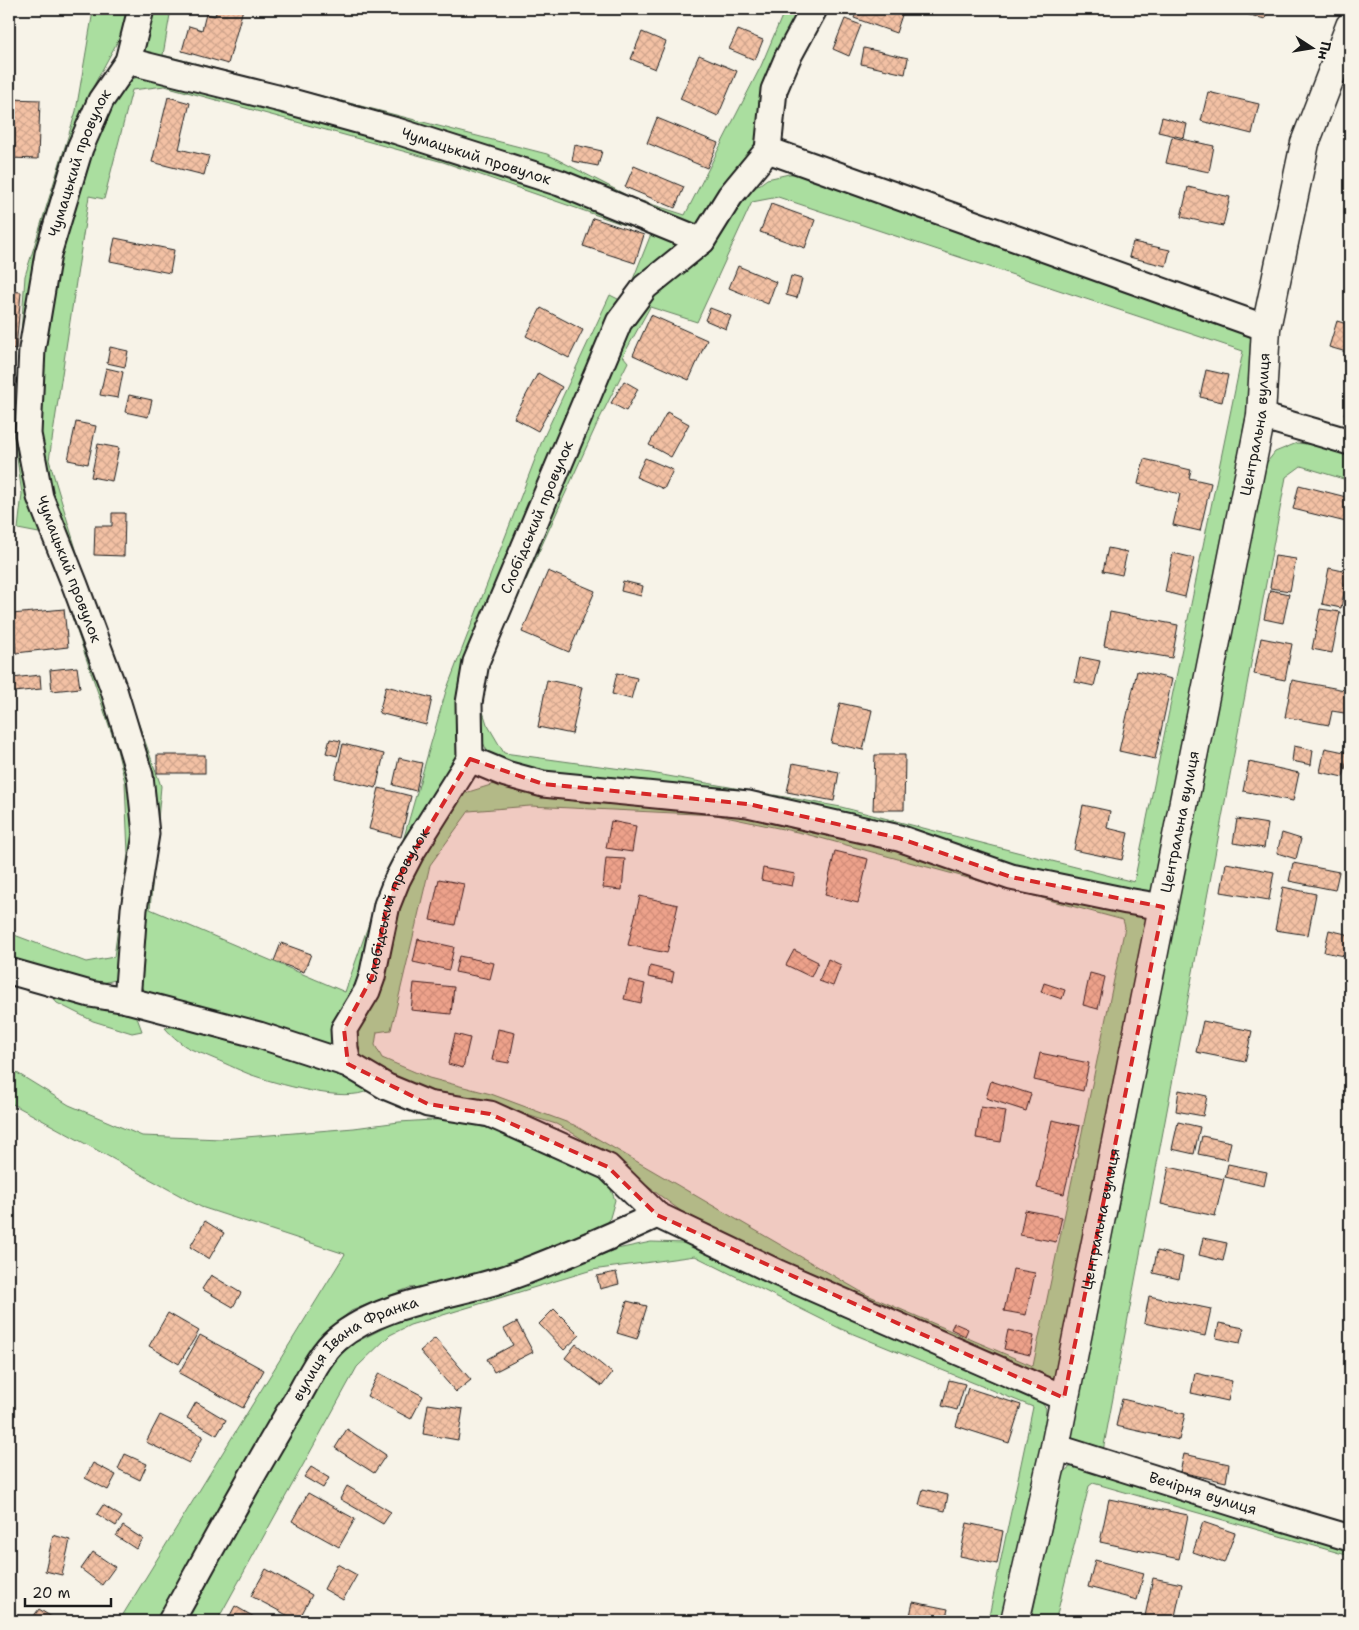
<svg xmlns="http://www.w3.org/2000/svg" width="1359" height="1630" font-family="'Shantell Sans',sans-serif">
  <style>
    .green { fill: #aade9f; stroke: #637d5e; fill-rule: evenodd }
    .building { fill: url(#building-cross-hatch); stroke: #1c1c1c }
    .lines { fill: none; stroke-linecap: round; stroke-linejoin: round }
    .minor-casing { stroke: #1c1c1c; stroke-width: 29 }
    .tertiary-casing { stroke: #1c1c1c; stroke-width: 31 }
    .minor { stroke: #f7f3e8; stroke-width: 25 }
    .tertiary { stroke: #f7f3e8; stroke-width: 28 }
    .marked { fill: #d62828; fill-opacity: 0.2; stroke: #d62828; stroke-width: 4; stroke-dasharray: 10 6; stroke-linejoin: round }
    .labels { text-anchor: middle; stroke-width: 5; stroke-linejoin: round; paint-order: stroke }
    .street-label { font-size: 15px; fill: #1c1c1c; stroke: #f7f3e8 }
  </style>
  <defs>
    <pattern id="building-cross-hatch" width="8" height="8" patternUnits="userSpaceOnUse" patternTransform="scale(1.25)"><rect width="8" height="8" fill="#f3c1a4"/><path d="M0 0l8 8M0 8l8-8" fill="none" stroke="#d0a58d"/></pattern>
  </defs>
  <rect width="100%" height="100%" fill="#f7f3e8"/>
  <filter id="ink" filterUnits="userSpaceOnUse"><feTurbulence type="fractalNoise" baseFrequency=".02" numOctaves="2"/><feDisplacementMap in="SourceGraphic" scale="10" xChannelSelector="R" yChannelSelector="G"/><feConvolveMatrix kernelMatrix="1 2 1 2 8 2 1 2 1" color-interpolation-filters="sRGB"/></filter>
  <g filter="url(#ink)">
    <!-- green -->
    <g class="green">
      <path d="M 70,9 L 133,9 L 129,20 L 93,87 L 74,150 L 22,430 L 91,644 L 139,813 L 124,961 L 115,980 L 95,985 L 9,961 L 9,933 L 86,962 L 114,957 L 128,854 L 125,782 L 116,746 L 44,534 L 18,529 L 22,494 L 14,437 L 25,276 L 76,111 L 93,11 Z"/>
      <path d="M 147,9 L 171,9 L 163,55 L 547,154 L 632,198 L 685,215 L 761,66 L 785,9 L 804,9 L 763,115 L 753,152 L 700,225 L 677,224 L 154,60 L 144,51 L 142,41 Z"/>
      <path d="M 143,75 L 510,174 L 681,245 L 660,266 L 488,614 L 461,751 L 340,1051 L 145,993 L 141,986 L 137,969 L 146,879 L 112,668 L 34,442 L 51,281 L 100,124 L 127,81 ZM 165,86 L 443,162 L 651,234 L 624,302 L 610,295 L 542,441 L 446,691 L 402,844 L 389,866 L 345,992 L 150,909 L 161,786 L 124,683 L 89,592 L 49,460 L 89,196 L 104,199 L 132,90 Z"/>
      <path d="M 804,173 L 842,183 L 1113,281 L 1247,332 L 1255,338 L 1257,347 C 1228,529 1192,709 1156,889 L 1153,898 L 1147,901 L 1005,870 L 887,832 L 760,804 L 701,794 L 621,787 L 527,775 L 507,769 L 488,753 L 476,728 L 471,709 L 481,659 L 539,527 L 596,386 L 629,316 L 650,291 L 689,262 L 717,237 L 751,191 L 767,179 L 789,174 ZM 778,197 L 1243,351 L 1134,882 L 841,807 L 651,773 L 504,753 L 487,724 L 478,696 L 492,655 L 596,426 L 628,362 L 623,356 L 650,307 L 697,322 L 752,202 Z"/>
      <path d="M 1297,443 L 1326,446 L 1350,457 L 1350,481 L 1301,466 L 1286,477 L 1103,1451 L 1069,1440 L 1264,466 L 1275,452 Z"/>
      <path d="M 505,783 L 749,810 L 1149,915 L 1057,1377 L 1049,1378 L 992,1361 L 689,1217 L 593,1146 L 571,1132 L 556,1124 L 514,1111 L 438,1094 L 406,1084 L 366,1067 L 350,1044 L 402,880 L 462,794 L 494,784 ZM 530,806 L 716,815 L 802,833 L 1123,920 L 1125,927 L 1033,1366 L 865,1294 L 574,1125 L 491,1094 L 429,1078 L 382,1058 L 375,1045 L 377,1032 L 391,1030 L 430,865 L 469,811 Z"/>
      <path d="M 55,994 L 136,1015 L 142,1031 L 132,1033 L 93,1021 L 57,1003 L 52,997 Z"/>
      <path d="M 171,1027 L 194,1029 L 333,1065 L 369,1090 C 346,1104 274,1083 249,1074 C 236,1069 223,1062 210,1057 C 202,1053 193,1051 185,1046 C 178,1041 171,1035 165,1028 Z"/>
      <path d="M 9,1068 L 69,1105 L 142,1136 L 222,1139 L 354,1128 L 399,1122 L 449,1119 L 496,1130 L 593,1167 L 608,1182 L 615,1200 L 609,1221 L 587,1241 L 448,1286 L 409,1288 L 351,1311 L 332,1327 L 162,1621 L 119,1621 L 345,1254 L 201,1207 L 9,1102 Z"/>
      <path d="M 651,1242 L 687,1243 L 1038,1399 L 1046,1408 L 1045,1425 L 1002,1621 L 988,1621 L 1033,1407 L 841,1329 L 695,1256 L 592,1270 L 410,1325 L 390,1335 L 357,1367 L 217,1621 L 181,1621 L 336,1355 L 350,1345 L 398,1321 L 552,1273 L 617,1249 Z"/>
      <path d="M 1076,1465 L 1350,1543 L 1350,1556 L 1093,1483 L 1089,1486 L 1056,1618 L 1069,1621 L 1031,1621 L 1063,1475 L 1068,1468 Z"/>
    </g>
    <!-- building -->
    <g class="building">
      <path d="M 217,9 L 243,9 L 228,64 L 182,51 L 189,26 L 202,30 L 206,14 L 215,16 Z"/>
      <path d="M 858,9 L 904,9 L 896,33 L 854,18 Z"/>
      <path d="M 1247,9 L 1268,9 L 1265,19 L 1246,14 Z"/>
      <path d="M 845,19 L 861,25 L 849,56 L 833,49 Z"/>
      <path d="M 738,30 L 763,40 L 755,60 L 729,49 Z"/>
      <path d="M 642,32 L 666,42 L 655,69 L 631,59 Z"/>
      <path d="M 864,48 L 908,58 L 905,74 L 861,64 Z"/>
      <path d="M 699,55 L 737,71 L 718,116 L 680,99 Z"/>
      <path d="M 1208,92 L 1259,104 L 1252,134 L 1201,121 Z"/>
      <path d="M 168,97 L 190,103 L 179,149 L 209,156 L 204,175 L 152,162 Z"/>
      <path d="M 9,99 L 40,100 L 38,159 L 9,158 Z"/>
      <path d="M 1162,117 L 1187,124 L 1184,138 L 1158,132 Z"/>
      <path d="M 657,118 L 718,143 L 707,168 L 647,143 Z"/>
      <path d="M 1172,137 L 1214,146 L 1209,172 L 1166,163 Z"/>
      <path d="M 575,145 L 602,151 L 598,166 L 572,161 Z"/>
      <path d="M 634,166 L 684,187 L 675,208 L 625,187 Z"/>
      <path d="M 1188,187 L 1230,197 L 1223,226 L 1181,217 Z"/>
      <path d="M 771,204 L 815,220 L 805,248 L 760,232 Z"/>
      <path d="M 593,218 L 644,235 L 635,263 L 583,246 Z"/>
      <path d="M 115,238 L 174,250 L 170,273 L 110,261 Z"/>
      <path d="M 1133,242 L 1170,250 L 1166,266 L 1129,257 Z"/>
      <path d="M 738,266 L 776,282 L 768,304 L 729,288 Z"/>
      <path d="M 791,276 L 802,279 L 797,298 L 786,295 Z"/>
      <path d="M 9,291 L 21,292 L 16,349 L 9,348 Z"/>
      <path d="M 541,308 L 583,330 L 569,358 L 526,336 Z"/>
      <path d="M 710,308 L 731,316 L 726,329 L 705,320 Z"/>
      <path d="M 651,315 L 707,340 L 689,380 L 633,355 Z"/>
      <path d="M 1337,321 L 1350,325 L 1350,353 L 1329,347 Z"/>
      <path d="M 110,347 L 128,351 L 125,367 L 107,363 Z"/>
      <path d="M 106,368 L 123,372 L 118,398 L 100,395 Z"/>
      <path d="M 1206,370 L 1228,375 L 1222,402 L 1200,397 Z"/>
      <path d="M 538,373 L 562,387 L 538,431 L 514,418 Z"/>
      <path d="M 624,381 L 638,389 L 626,411 L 611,403 Z"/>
      <path d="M 129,395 L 152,400 L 148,417 L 125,412 Z"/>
      <path d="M 1350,398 L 1350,416 L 1344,414 Z"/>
      <path d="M 667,412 L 689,424 L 671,457 L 649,445 Z"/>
      <path d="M 76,422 L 96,426 L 88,464 L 68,460 Z"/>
      <path d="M 98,444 L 119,448 L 112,481 L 91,477 Z"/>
      <path d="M 645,458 L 673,470 L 664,489 L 636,477 Z"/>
      <path d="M 1144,459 L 1191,470 L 1189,478 L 1211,483 L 1200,531 L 1173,525 L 1180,494 L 1138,484 Z"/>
      <path d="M 1299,485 L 1350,498 L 1350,523 L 1293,509 Z"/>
      <path d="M 112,513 L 125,513 L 124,556 L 94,555 L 95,526 L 112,526 Z"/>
      <path d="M 1108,548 L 1127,552 L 1122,575 L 1103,571 Z"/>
      <path d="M 1173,553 L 1194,558 L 1185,597 L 1165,592 Z"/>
      <path d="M 1275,556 L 1296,559 L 1290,591 L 1270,588 Z"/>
      <path d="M 1329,568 L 1348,572 L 1341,608 L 1322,604 Z"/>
      <path d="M 548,571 L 595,591 L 569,652 L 522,632 Z"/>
      <path d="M 623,581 L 643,586 L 641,596 L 621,591 Z"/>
      <path d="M 1270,590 L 1289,594 L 1283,623 L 1264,619 Z"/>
      <path d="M 64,609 L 68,647 L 16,653 L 12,614 Z"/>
      <path d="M 1320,609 L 1340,612 L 1332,653 L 1312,649 Z"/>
      <path d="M 1110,612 L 1178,625 L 1172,658 L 1104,646 Z"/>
      <path d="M 1261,638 L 1292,644 L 1285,680 L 1254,674 Z"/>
      <path d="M 1080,657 L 1100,661 L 1094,686 L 1075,682 Z"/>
      <path d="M 77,667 L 80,688 L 52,691 L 50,670 Z"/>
      <path d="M 1137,671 L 1172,679 L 1155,759 L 1119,751 Z"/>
      <path d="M 617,673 L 637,678 L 631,699 L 612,694 Z"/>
      <path d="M 40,675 L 41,689 L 14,692 L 12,678 Z"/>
      <path d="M 547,680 L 582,687 L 572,734 L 538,727 Z"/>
      <path d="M 1292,680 L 1350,691 L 1350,714 L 1332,711 L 1329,725 L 1285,717 Z"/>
      <path d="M 386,686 L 432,698 L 426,725 L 379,713 Z"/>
      <path d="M 840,703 L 872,710 L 863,750 L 831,743 Z"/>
      <path d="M 330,739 L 341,741 L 337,756 L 326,753 Z"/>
      <path d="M 343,744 L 384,754 L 376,788 L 335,778 Z"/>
      <path d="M 1294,746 L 1313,750 L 1311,765 L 1292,761 Z"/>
      <path d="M 1325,748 L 1349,753 L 1343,777 L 1320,772 Z"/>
      <rect x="157" y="755" width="48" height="18"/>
      <path d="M 875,755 L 905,755 L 904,810 L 873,810 Z"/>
      <path d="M 399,758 L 422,763 L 416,791 L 393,785 Z"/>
      <path d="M 1249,762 L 1299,773 L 1293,801 L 1243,791 Z"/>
      <path d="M 793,763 L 839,772 L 834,801 L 787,792 Z"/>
      <path d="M 379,788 L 411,796 L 401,837 L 369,829 Z"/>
      <path d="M 1083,805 L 1110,811 L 1107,828 L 1128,833 L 1122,860 L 1074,850 Z"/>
      <path d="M 1237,819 L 1268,824 L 1264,848 L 1233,843 Z"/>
      <path d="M 611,821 L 636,826 L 632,852 L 606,848 Z"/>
      <path d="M 1282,833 L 1301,839 L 1296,859 L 1277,853 Z"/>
      <path d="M 835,851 L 868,859 L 858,903 L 825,895 Z"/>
      <path d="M 606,858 L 625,859 L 622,890 L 603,888 Z"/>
      <path d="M 1226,863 L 1274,872 L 1269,900 L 1221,892 Z"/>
      <path d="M 1293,863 L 1339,872 L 1335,890 L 1289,881 Z"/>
      <path d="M 763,868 L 795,874 L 792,886 L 761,880 Z"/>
      <path d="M 439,879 L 464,884 L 455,925 L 430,920 Z"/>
      <path d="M 1283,887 L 1316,894 L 1308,935 L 1275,930 Z"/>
      <path d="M 640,896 L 678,905 L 667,953 L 628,945 Z"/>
      <path d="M 1329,930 L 1350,935 L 1350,957 L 1324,952 Z"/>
      <path d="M 418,939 L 454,947 L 449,970 L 413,962 Z"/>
      <path d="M 281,943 L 311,954 L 304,972 L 274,961 Z"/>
      <path d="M 794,950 L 818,962 L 811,977 L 786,965 Z"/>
      <path d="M 459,956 L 494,963 L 490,979 L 455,972 Z"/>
      <path d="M 828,959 L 841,965 L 833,986 L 819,981 Z"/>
      <path d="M 650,966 L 674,972 L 672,982 L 648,977 Z"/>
      <path d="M 1090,973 L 1105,977 L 1098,1009 L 1083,1005 Z"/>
      <path d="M 629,980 L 645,984 L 641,1003 L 624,999 Z"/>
      <path d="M 414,983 L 454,987 L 451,1014 L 411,1010 Z"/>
      <path d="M 1044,983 L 1065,990 L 1062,999 L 1041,992 Z"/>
      <path d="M 1203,1021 L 1252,1031 L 1245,1062 L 1196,1052 Z"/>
      <path d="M 498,1029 L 515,1033 L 509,1063 L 492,1060 Z"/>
      <path d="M 455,1034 L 470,1038 L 463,1068 L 448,1064 Z"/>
      <path d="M 1040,1053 L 1089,1063 L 1083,1091 L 1034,1080 Z"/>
      <path d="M 991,1081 L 1031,1094 L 1026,1111 L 986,1098 Z"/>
      <path d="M 1179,1090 L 1207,1096 L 1203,1116 L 1176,1111 Z"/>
      <path d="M 981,1107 L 1006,1111 L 1001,1142 L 976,1138 Z"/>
      <path d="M 1052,1120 L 1080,1126 L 1064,1194 L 1037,1188 Z"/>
      <path d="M 1178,1122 L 1200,1127 L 1194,1154 L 1172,1149 Z"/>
      <path d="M 1202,1136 L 1231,1142 L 1227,1160 L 1198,1154 Z"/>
      <path d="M 1228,1164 L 1267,1172 L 1264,1186 L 1225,1177 Z"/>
      <path d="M 1169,1167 L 1224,1179 L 1215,1216 L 1161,1204 Z"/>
      <path d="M 1025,1210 L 1062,1217 L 1056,1242 L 1020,1235 Z"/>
      <path d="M 205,1221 L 224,1233 L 209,1259 L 190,1247 Z"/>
      <path d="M 1203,1238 L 1227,1243 L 1223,1261 L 1199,1255 Z"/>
      <path d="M 1157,1251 L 1183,1257 L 1179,1279 L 1153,1273 Z"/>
      <path d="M 1013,1269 L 1035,1273 L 1026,1315 L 1004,1311 Z"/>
      <path d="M 616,1272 L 619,1284 L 600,1289 L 597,1276 Z"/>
      <path d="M 211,1275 L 241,1293 L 233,1307 L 202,1289 Z"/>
      <path d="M 1149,1296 L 1211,1309 L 1205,1336 L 1144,1323 Z"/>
      <path d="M 627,1301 L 647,1306 L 637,1339 L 617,1333 Z"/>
      <path d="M 554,1309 L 580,1335 L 564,1350 L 539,1324 Z"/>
      <path d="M 168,1313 L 199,1331 L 179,1364 L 149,1346 Z"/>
      <path d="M 517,1322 L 533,1352 L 494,1372 L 487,1359 L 513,1345 L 504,1329 Z"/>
      <path d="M 954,1323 L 968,1329 L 965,1336 L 951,1329 Z"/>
      <path d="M 1219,1323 L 1244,1328 L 1240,1343 L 1216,1338 Z"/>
      <path d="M 1008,1330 L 1034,1336 L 1030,1355 L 1004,1349 Z"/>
      <path d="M 200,1335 L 264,1370 L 243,1408 L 179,1373 Z"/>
      <path d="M 435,1338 L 471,1380 L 456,1392 L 420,1351 Z"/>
      <path d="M 576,1344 L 612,1373 L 602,1386 L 565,1358 Z"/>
      <path d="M 379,1373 L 423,1396 L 411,1419 L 367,1396 Z"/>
      <path d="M 1195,1373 L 1232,1381 L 1228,1401 L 1191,1393 Z"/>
      <path d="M 949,1380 L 965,1384 L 957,1410 L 942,1406 Z"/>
      <path d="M 968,1388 L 1021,1405 L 1009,1443 L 956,1426 Z"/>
      <path d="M 1122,1399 L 1185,1414 L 1179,1440 L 1116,1426 Z"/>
      <path d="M 196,1402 L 226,1420 L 217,1435 L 187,1418 Z"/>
      <path d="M 428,1404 L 463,1409 L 458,1440 L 423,1434 Z"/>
      <path d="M 160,1415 L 203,1436 L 189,1463 L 146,1442 Z"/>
      <path d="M 347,1429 L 386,1455 L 374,1473 L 335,1448 Z"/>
      <path d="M 125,1454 L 147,1464 L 140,1480 L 118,1469 Z"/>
      <path d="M 1184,1454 L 1229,1464 L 1226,1482 L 1180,1472 Z"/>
      <path d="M 93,1463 L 116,1475 L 108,1490 L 85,1478 Z"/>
      <path d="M 311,1467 L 329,1478 L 323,1488 L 304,1477 Z"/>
      <path d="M 347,1486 L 391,1512 L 383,1524 L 340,1499 Z"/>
      <path d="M 923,1489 L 948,1495 L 945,1511 L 919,1505 Z"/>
      <path d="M 308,1493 L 355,1519 L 339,1547 L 292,1521 Z"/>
      <path d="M 1109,1499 L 1188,1515 L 1179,1559 L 1100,1542 Z"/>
      <path d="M 103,1505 L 122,1517 L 116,1526 L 97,1514 Z"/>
      <path d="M 1203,1522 L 1235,1533 L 1224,1563 L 1193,1552 Z"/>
      <path d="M 967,1523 L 1003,1531 L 997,1564 L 960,1556 Z"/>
      <path d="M 123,1526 L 143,1539 L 136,1549 L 116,1536 Z"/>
      <path d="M 53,1535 L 70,1540 L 62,1575 L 45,1571 Z"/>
      <path d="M 93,1552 L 115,1567 L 102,1585 L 81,1569 Z"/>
      <path d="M 1095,1560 L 1144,1573 L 1137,1600 L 1088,1587 Z"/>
      <path d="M 337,1564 L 357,1575 L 343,1600 L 324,1589 Z"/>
      <path d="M 266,1569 L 312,1595 L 298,1621 L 251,1596 Z"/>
      <path d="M 1153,1578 L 1182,1584 L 1174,1621 L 1144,1621 Z"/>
      <path d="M 913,1602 L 948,1609 L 945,1621 L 917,1621 L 909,1620 Z"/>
      <path d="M 235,1606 L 261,1621 L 227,1621 Z"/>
      <path d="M 39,1609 L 58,1621 L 30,1621 Z"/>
    </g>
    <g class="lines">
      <defs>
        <g id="minor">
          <path id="s1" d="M 128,61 L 281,99 L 397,131 L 560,183 L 702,241"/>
          <path d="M 768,150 L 1266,328"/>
          <path d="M 1261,416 L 1350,442"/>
          <path d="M 470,759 L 506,774 L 543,784 L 748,804 L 899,838 L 1011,877 L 1127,901 L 1163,907"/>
          <path d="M 9,971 L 90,994 L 127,1000 L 259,1035 L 348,1064 L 387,1087 L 428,1104 L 490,1114 L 608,1167 L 657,1215 L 778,1273 L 1064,1398"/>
          <path id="s2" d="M 127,1000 L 134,909 L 146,834 L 140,776 L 113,687 L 75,585 L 40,497 L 28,434 L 32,349 L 48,254 L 80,148 L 101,100 L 128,61 L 141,9"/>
          <path id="s3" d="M 348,1064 L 345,1048 L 344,1029 L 367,991 L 372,977 L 387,905 L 397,880 L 411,853 L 470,759 L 469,703 L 476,662 L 619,322 L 645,287 L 702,241 L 730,196 L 768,150 L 774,90 L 788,57 L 814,9"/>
          <path id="s4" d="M 1055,1447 L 1249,1508 L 1350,1538"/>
          <path id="s5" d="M 171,1621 C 211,1549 251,1475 294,1404 C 306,1384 319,1354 337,1339 C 381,1302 454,1296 507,1278 C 558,1260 607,1238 657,1215"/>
        </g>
        <g id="tertiary">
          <path id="s6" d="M 1015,1621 L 1055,1447 L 1261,416 L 1266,328 L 1305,143 L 1350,26"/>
        </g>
      </defs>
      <!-- minor casing -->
      <use href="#minor" class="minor-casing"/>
      <!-- tertiary casing -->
      <use href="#tertiary" class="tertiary-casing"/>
      <!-- minor -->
      <use href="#minor" class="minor"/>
      <!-- tertiary -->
      <use href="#tertiary" class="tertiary"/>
    </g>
  </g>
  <!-- marked area -->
  <path class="marked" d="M 470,759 L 543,784 L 748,804 L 899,838 L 1011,877 L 1163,907 L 1064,1398 L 657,1215 L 608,1167 L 490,1114 L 428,1104 L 348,1064 L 344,1029 L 372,977 L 387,905 L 397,880 Z"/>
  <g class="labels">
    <!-- street labels -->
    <g class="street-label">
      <text dy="5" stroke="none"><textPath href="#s1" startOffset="361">Чумацький провулок</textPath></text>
      <text dy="5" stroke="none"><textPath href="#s2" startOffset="864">Чумацький провулок</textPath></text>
      <text dy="5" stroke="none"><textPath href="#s6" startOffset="1221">Центральна вулиця</textPath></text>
      <text dy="5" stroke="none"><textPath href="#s3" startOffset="591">Слобідський провулок</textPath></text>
      <text transform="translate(69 569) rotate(69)" y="5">Чумацький провулок</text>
      <text dy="5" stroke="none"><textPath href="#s6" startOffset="816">Центральна вулиця</textPath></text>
      <text dy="5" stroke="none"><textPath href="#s3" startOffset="171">Слобідський провулок</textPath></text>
      <text dy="5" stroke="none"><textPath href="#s6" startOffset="411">Центральна вулиця</textPath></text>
      <text dy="5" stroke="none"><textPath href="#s5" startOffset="336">вулиця Івана Франка</textPath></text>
      <text dy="5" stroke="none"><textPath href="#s4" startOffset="155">Вечірня вулиця</textPath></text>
    </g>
  </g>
  <!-- margin -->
  <rect width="1359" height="1630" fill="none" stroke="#f7f3e8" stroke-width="30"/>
  <rect x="15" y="15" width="1329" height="1600" fill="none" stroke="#1c1c1c" stroke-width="2" filter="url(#ink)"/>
  <!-- north arrow -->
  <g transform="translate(1312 48) rotate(102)" stroke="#f7f3e8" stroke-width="4" paint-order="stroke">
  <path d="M0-4L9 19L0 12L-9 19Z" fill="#1c1c1c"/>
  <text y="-8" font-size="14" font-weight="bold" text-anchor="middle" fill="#1c1c1c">Пн</text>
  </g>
  <!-- scale -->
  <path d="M25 1598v8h86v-8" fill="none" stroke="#1c1c1c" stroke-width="2.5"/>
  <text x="32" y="1598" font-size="15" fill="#1c1c1c" stroke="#f7f3e8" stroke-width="4" paint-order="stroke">20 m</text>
</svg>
